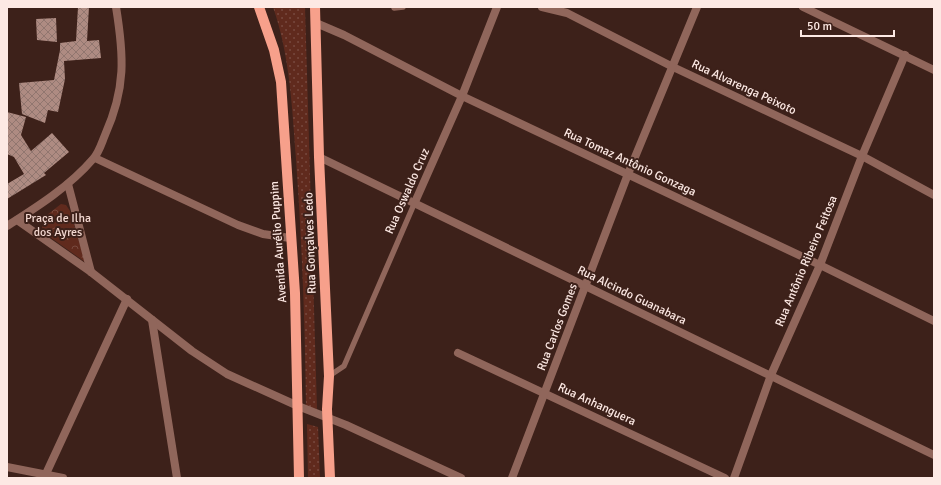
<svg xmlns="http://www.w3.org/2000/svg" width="941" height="485" font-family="Signika,sans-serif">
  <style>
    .grass { fill: url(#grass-dots) }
    .park { fill: url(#park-crowns) }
    .building { fill: url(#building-cross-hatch) }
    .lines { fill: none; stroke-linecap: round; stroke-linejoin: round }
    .service { stroke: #90665b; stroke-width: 5.5 }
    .minor { stroke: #90665b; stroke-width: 8 }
    .tertiary { stroke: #90665b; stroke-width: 8 }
    .primary { stroke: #f7a08b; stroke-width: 10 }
    .labels { text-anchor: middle; stroke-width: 4; stroke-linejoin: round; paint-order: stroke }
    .street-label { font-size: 12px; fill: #fde9e4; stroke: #3d211a }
    .park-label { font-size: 12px; fill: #f2d7d0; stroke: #3d211a }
  </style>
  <defs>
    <pattern id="grass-dots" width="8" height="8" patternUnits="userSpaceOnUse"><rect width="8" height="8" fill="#602a1d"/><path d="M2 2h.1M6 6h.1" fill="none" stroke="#78493e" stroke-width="1.8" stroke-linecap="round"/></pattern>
    <pattern id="park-crowns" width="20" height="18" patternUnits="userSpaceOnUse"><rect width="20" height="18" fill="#602a1d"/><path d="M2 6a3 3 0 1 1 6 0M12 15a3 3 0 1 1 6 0" fill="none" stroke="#78493e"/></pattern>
    <pattern id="building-cross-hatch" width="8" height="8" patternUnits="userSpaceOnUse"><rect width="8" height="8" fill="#ae8b82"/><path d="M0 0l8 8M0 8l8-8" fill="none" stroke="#91766f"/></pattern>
  </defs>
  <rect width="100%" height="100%" fill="#3d211a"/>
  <!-- grass -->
  <g class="grass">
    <path d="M 273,7 L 305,7 L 317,409 L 306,407 C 305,324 302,242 296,159 C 292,107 290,56 273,7 Z"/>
    <path d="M 307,424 L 318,427 L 320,478 L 308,478 Z"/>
  </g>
  <!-- park -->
  <path class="park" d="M 61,204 L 66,205 L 70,211 L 85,262 L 47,235 L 42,229 L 43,218 Z"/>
  <!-- building -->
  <g class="building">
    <path d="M 78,7 L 89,7 L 87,41 L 99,40 L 101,58 L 64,61 L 65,79 L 58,112 L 48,110 L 45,123 L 22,114 L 19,83 L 54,80 L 60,50 L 60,43 L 76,41 Z"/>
    <path d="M 56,18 L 57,42 L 37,40 L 36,19 Z"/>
    <path d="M 7,112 L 26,117 L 21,135 L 31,151 L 52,133 L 69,152 L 44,173 L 46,175 L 7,199 L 7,184 L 24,174 L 14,157 L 7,154 Z"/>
  </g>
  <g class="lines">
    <!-- service -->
    <g class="service">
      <path d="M 394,8 L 403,7"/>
      <path d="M 329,376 L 344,366 L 415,202"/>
    </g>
    <!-- minor -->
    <g class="minor">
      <path d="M 542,7 L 567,13 L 673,67 L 862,156 L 934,195"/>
      <path d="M 803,7 L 934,70"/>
      <path d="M 95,158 L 238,225 L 263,234 L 290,238"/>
      <path d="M 68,184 L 91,272"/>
      <path d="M 415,202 L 462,96 L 497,7"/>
      <path d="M 17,220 L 91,272 L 192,351 L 227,374 L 298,406 L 346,425 L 461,478"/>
      <path d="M 7,226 C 37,207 70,186 93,159 C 99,153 102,142 105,135 C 126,88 124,56 116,7"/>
      <path d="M 152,320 L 177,478"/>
      <path d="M 458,353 L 725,478"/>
      <path d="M 7,467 L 63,478"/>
      <path d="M 44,478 L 127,299"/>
      <path d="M 512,478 L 628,174 L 697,7"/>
      <path d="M 734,478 L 771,375 L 820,265 L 862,156 L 905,55"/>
    </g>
    <!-- tertiary -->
    <g class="tertiary">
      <path d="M 316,23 L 344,35 L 462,96 L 820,265 L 934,321"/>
      <path d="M 319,157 L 934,455"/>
    </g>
    <!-- primary -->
    <g class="primary">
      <path d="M 259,7 L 274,50 L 281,82 L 295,293 L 299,478"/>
      <path d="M 315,7 L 319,157 L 329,376 L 327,409 L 330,478"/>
    </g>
  </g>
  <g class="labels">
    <!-- street labels -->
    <g class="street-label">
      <text transform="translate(744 87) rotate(25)" y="4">Rua Alvarenga Peixoto</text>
      <text transform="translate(630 162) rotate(25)" y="4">Rua Tomaz Antônio Gonzaga</text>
      <text transform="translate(407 191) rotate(-66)" y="4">Rua Oswaldo Cruz</text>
      <text transform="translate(278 242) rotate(-94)" y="4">Avenida Aurélio Puppim</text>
      <text transform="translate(310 243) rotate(-92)" y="4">Rua Gonçalves Ledo</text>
      <text transform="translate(806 261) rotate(-67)" y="4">Rua Antônio Ribeiro Feitosa</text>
      <text transform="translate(632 295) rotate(26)" y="4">Rua Alcindo Guanabara</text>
      <text transform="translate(557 327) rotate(-69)" y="4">Rua Carlos Gomes</text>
      <text transform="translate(597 404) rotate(25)" y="4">Rua Anhanguera</text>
    </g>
    <!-- park labels -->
    <g class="park-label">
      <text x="58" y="222">Praça de Ilha<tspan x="58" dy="14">dos Ayres</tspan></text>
    </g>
  </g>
  <!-- border -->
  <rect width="941" height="485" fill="none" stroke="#fde9e4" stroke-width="16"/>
  <!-- scale -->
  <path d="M801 30v6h93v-6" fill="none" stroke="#fde9e4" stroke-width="2"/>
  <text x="807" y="30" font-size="12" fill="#fde9e4" stroke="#3d211a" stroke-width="3" paint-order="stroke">50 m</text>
</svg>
